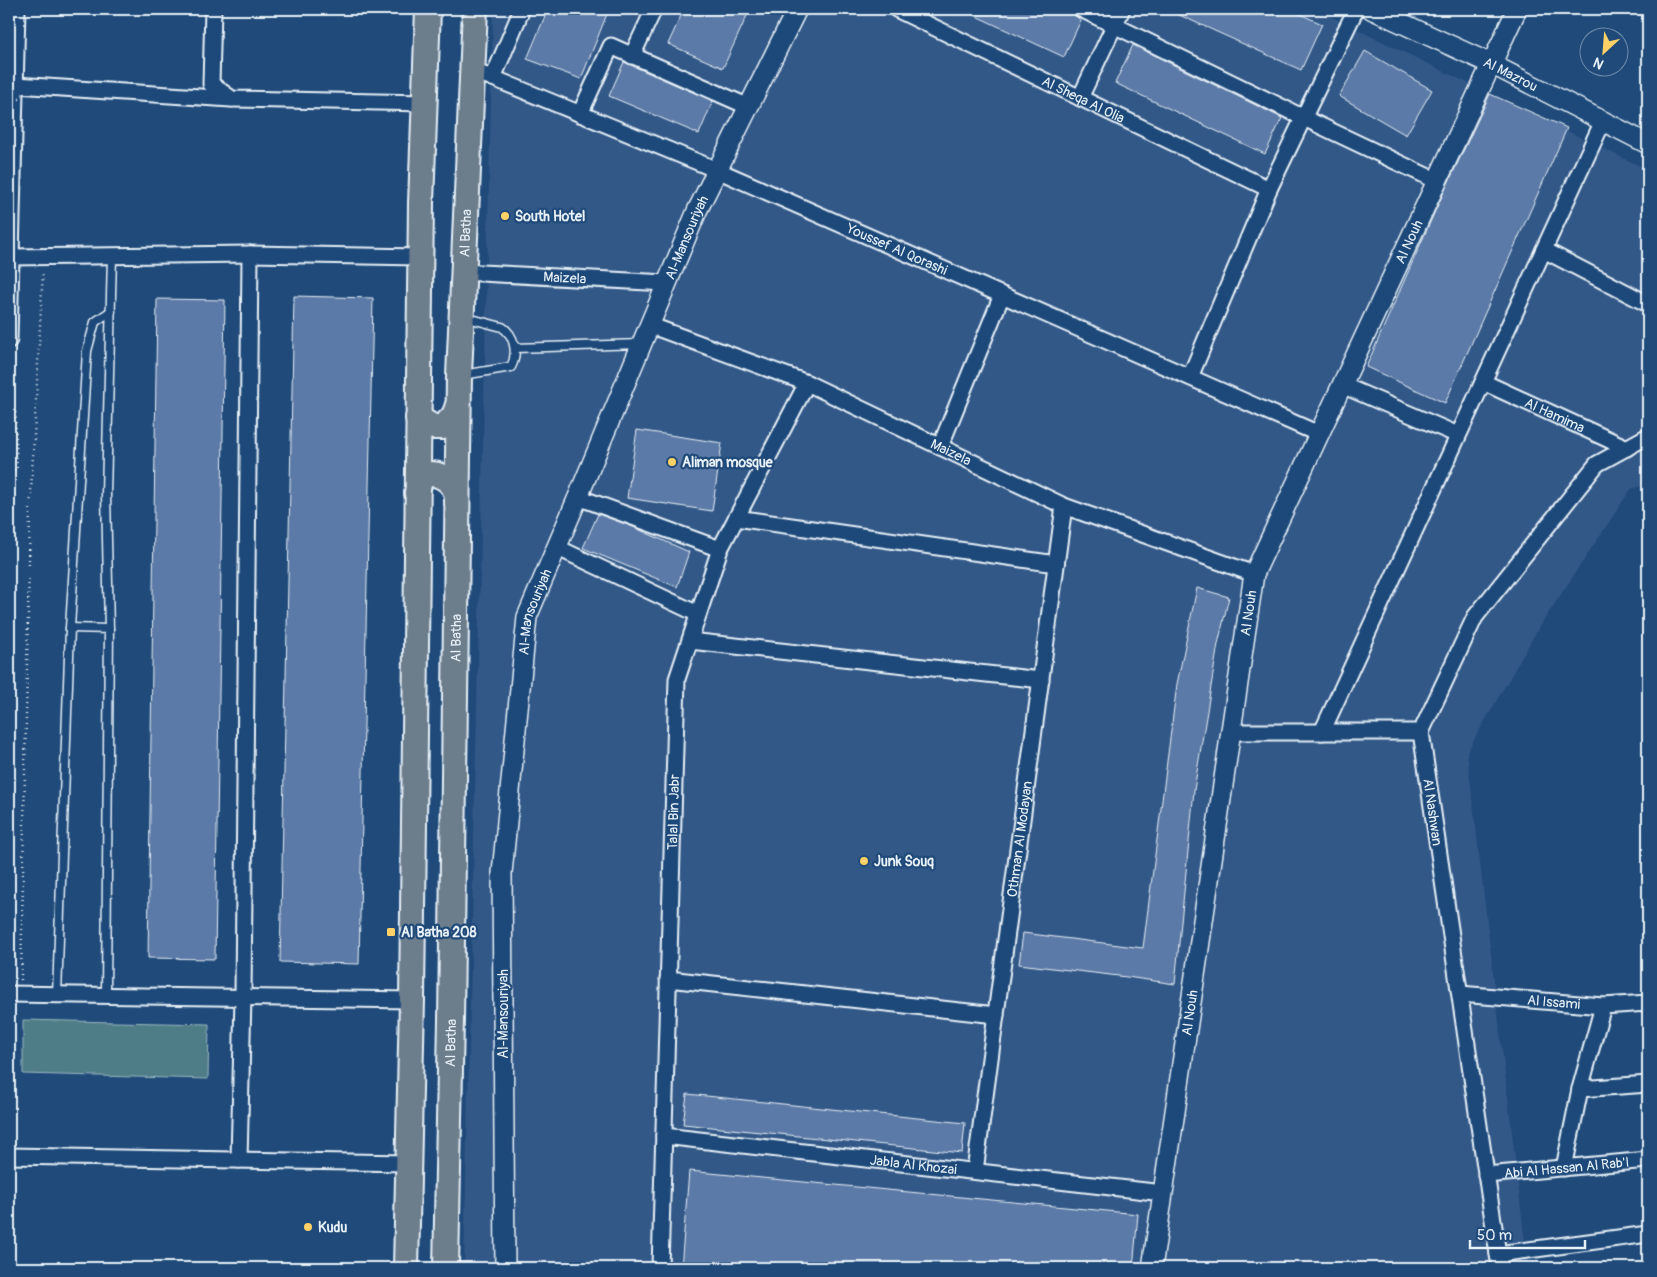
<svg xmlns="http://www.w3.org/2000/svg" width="1657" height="1277" font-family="Pangolin,sans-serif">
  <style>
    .built { fill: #315888 }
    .green { fill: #4f7d87; stroke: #9cb7c0 }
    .building { fill: #5b7aa7; stroke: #e8f1f8 }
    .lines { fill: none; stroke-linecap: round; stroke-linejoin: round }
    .service-casing { stroke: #e8f1f8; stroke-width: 11 }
    .minor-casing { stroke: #e8f1f8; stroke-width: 19 }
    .tertiary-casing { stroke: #e8f1f8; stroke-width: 22 }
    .primary-casing { stroke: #e8f1f8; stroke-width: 28 }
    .path { stroke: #e8f1f8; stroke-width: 2.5; stroke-dasharray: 1 4; stroke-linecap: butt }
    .service { stroke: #1f4a7a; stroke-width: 8 }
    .minor { stroke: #1f4a7a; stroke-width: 15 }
    .tertiary { stroke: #1f4a7a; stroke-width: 19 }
    .primary { stroke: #6c7d8c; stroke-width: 24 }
    .path-bridge { stroke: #e8f1f8; stroke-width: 2.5; stroke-dasharray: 1 4; stroke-linecap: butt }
    .poi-dot { fill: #ffd166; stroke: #1f4a7a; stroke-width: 2 }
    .labels { text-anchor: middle; stroke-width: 4.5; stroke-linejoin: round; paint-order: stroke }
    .street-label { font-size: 14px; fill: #e8f1f8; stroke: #1f4a7a }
    .poi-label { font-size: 14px; font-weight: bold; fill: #e8f1f8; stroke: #1f4a7a; text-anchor: start }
  </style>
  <rect width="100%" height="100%" fill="#1f4a7a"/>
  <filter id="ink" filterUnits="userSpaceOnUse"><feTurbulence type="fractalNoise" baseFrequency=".02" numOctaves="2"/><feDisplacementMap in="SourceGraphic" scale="10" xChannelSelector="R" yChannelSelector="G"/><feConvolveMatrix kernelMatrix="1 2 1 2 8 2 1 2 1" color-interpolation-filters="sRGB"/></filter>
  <g filter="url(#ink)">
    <!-- built -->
    <path class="built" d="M 493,9 L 1315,9 L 1648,170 L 1648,484 L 1631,489 L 1538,629 L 1467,752 L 1528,1268 L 464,1268 Z"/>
    <!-- green -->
    <path class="green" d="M 23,1020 L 209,1024 L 208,1079 L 23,1074 Z"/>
    <!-- building -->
    <g class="building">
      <path d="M 548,9 L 609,9 L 581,79 L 527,59 Z"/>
      <path d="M 684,9 L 750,9 L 723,68 L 668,44 Z"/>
      <path d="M 961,9 L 1072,9 L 1074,15 L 1081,20 L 1064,57 Z"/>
      <path d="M 1166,9 L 1289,9 L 1322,24 L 1301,70 Z"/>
      <path d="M 1133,45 L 1282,118 L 1265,154 L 1115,83 Z"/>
      <path d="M 1365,51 L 1432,90 L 1406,135 L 1339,96 Z"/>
      <path d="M 624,62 L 713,101 L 699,134 L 609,96 Z"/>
      <path d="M 1490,94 L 1567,128 L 1445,403 L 1366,367 L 1436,209 Z"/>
      <path d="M 294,296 L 373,298 L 359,964 L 280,962 Z"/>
      <path d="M 157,299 L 225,300 L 215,959 L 148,958 Z"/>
      <path d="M 637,430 L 722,443 L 712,511 L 627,498 Z"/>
      <path d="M 598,514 L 631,526 L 689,552 L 677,587 L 583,548 Z"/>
      <path d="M 1197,588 L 1229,597 L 1218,644 L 1194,790 L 1175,984 L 1127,977 L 1019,964 L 1023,933 L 1143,948 L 1177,684 Z"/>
      <path d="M 687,1094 L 965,1123 L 962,1153 L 683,1124 Z"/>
      <path d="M 689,1171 L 1138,1214 L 1133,1268 L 681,1268 Z"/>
    </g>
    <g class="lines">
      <defs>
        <g id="service">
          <path d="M 515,348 L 641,344"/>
          <path d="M 463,375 L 511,367 C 518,354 515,335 502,327 L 464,317"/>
          <path d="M 70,628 L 109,629"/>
          <path d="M 57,995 L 70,628 L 87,351 L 95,322 L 111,311"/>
          <path d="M 106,995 L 109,629 L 106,494 L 112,256"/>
        </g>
        <g id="minor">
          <path d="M 213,9 L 211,84 L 232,99 L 425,103"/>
          <path id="s1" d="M 896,9 L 1269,189"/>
          <path d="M 1081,9 L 1304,118 L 1437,181"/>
          <path d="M 632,56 L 654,9"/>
          <path id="s2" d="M 472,71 L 493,78 L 717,170 L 1319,434"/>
          <path d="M 493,78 L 522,9"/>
          <path d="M 16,85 L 231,99"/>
          <path d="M 1080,98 L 1122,9"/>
          <path d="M 580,114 L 611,46 L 749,107"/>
          <path d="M 1544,250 L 1648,304"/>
          <path d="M 10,257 L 250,254 L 420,257"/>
          <path id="s3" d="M 463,272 L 666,283"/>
          <path id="s4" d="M 649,325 L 807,383 L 1064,506 L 1254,574"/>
          <path d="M 9,340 L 17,9"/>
          <path d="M 1190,377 L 1269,189 L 1356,9"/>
          <path id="s5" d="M 1483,382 L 1627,448"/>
          <path d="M 1342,385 L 1458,435"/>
          <path d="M 940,447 L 1002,295"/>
          <path d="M 578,497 L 720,549"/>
          <path d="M 736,518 L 1056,564"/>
          <path d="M 556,547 L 698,614"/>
          <path d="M 690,641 L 1041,680"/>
          <path d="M 1231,732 L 1421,732"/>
          <path d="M 1322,732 L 1603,121"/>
          <path d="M 668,979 L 996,1015"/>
          <path d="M 9,994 L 412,1000"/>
          <path id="s6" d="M 1460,994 L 1603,1006 L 1648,1003"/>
          <path d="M 1580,1089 L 1648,1084"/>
          <path id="s7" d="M 664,1136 L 1163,1193"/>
          <path d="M 9,1156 L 408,1163"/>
          <path d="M 239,1160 L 243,997 L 250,254"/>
          <path d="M 1564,1168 L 1580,1089 L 1603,1006"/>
          <path id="s8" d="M 975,1171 L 1064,506"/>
          <path id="s9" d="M 1486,1175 L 1648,1160"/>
          <path d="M 1498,1254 L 1648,1234"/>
          <path id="s10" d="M 660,1268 L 677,679 L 720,549 L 807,383"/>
          <path d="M 1500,1268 L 1421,732 L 1475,617 L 1597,464 L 1648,436"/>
        </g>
        <g id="tertiary">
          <path id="s11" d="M 1371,9 L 1491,64 L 1648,144"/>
          <path id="s12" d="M 505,1268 L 502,873 L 527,617 L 578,497 L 697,211 L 797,9"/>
          <path id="s13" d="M 1152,1268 L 1254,574 L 1517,9"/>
        </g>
        <g id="primary">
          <path d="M 418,418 L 433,427 L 443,427 L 454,416 L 458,405"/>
          <path d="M 417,493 C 418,489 419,481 422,478 C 433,468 450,479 455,490 C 457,494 457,498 457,502"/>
          <path d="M 406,1268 L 412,1000 L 421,203 L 428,9"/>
          <path id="s14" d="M 446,1268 L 451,1020 L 459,376 L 475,9"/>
        </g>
      </defs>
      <!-- service casing -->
      <use href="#service" class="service-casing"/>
      <!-- minor casing -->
      <use href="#minor" class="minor-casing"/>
      <!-- tertiary casing -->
      <use href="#tertiary" class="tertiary-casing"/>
      <!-- primary casing -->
      <use href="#primary" class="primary-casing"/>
      <!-- path -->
      <g class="path">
        <path d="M 9,408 L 15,408 L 17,470 L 9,470"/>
        <path d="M 21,980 L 30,510 L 43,271"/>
      </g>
      <!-- service -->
      <use href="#service" class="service"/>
      <!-- minor -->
      <use href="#minor" class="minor"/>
      <!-- tertiary -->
      <use href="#tertiary" class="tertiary"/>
      <!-- primary -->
      <use href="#primary" class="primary"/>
      <!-- path-bridge -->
      <path class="path-bridge" d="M 9,99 L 22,99"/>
    </g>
  </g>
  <!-- markers -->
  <g class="poi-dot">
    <circle cx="505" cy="216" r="5"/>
    <circle cx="672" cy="462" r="5"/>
    <circle cx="864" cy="861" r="5"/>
    <rect x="386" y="927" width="10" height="10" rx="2.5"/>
    <circle cx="308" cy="1227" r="5"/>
  </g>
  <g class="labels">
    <!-- street labels -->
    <g class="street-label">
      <text dy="5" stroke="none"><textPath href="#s11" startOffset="154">Al Mazrou</textPath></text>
      <text dy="5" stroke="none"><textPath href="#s1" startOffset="208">Al Sheqa Al Olia</textPath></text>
      <text dy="5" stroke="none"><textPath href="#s14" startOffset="1035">Al Batha</textPath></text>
      <text dy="5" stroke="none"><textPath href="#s12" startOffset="1064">Al-Mansouriyah</textPath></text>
      <text dy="5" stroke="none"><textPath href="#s13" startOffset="1068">Al Nouh</textPath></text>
      <text dy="5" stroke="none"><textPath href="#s2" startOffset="461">Youssef Al Qorashi</textPath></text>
      <text dy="5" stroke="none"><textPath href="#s3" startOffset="102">Maizela</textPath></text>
      <text dy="5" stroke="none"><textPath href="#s5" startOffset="79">Al Hamima</textPath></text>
      <text dy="5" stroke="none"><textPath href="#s4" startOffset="328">Maizela</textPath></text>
      <text dy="5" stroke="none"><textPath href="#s12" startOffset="659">Al-Mansouriyah</textPath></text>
      <text dy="5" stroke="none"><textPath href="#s13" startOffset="662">Al Nouh</textPath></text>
      <text dy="5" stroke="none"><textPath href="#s14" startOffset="630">Al Batha</textPath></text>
      <text dy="5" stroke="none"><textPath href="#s10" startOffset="456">Talal Bin Jabr</textPath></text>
      <text transform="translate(1433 812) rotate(82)" y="5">Al Nashwan</text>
      <text dy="5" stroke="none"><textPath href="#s8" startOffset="335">Othman Al Modayan</textPath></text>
      <text dy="5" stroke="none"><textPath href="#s6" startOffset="94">Al Issami</textPath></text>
      <text dy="5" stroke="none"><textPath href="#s13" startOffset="258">Al Nouh</textPath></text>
      <text transform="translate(503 1014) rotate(-90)" y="5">Al-Mansouriyah</text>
      <text dy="5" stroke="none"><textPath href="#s14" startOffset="225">Al Batha</textPath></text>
      <text dy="5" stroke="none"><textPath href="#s7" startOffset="251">Jabla Al Khozai</textPath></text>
      <text dy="5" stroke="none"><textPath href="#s9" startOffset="81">Abi Al Hassan Al Rab'I</textPath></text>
    </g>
    <!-- poi labels -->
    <g class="poi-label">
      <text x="515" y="221">South Hotel</text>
      <text x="682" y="467">Aliman mosque</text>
      <text x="874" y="866">Junk Souq</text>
      <text x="401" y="937">Al Batha 208</text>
      <text x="318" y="1232">Kudu</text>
    </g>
  </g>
  <!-- margin -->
  <rect width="1657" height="1277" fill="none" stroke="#1f4a7a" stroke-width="30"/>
  <rect x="15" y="15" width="1627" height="1247" fill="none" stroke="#e8f1f8" stroke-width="2" filter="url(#ink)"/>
  <!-- north arrow -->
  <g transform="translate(1604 52) rotate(206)"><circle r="24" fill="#1f4a7a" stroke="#6f8dac"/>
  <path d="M0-4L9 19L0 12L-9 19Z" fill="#ffd166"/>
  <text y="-8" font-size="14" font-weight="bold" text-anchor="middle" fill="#e8f1f8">N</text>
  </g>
  <!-- scale -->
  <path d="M1470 1240v8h115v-8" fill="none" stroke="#e8f1f8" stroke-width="2.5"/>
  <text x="1477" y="1240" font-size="15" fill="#e8f1f8" stroke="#1f4a7a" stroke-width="4" paint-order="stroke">50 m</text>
</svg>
